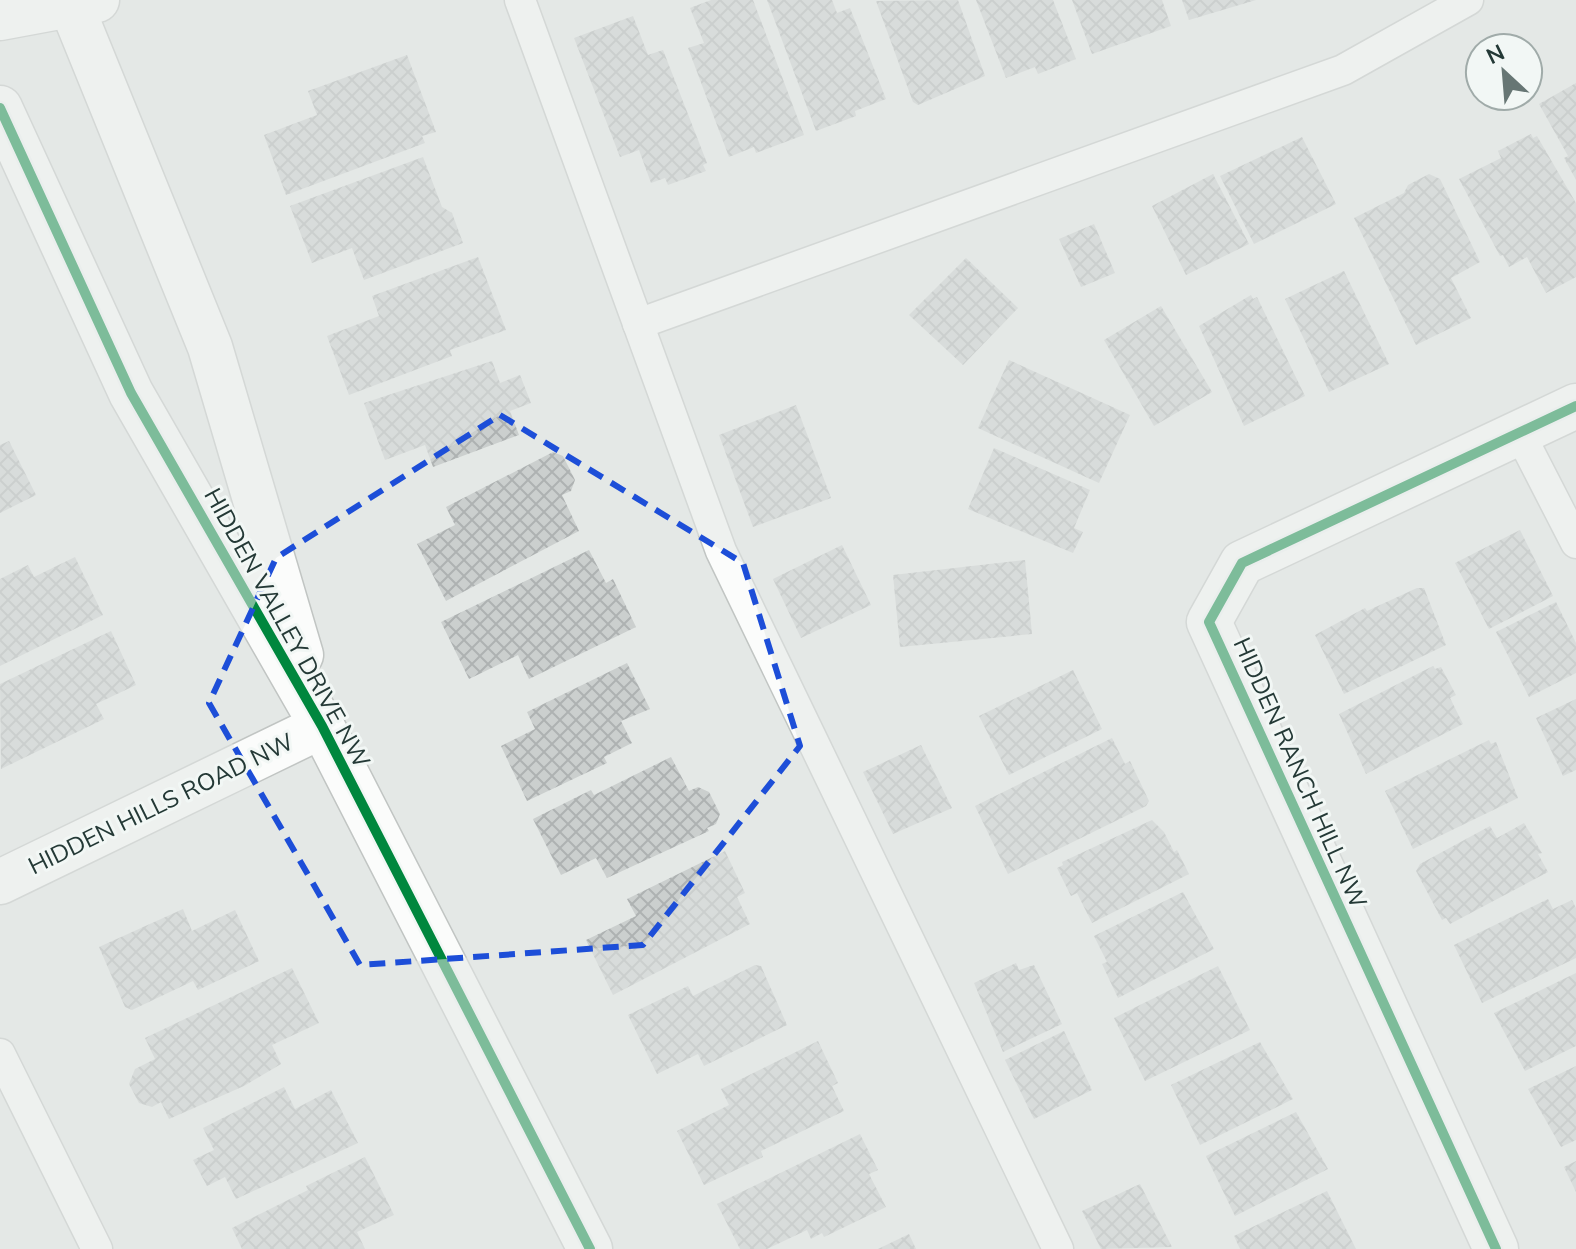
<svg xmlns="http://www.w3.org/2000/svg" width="1576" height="1249" font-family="Mulish,sans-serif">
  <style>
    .building { fill: url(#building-cross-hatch) }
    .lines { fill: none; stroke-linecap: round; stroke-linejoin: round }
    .service-casing { stroke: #c1c5c3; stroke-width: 33 }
    .minor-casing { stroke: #c1c5c3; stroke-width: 47 }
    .tertiary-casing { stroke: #c1c5c3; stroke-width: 47 }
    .service { stroke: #fbfcfb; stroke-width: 30 }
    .minor { stroke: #fbfcfb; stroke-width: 44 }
    .tertiary { stroke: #fbfcfb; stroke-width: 44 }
    .cycleway-casing { stroke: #f2f7f5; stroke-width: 15 }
    .cycleway { stroke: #00873e; stroke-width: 10 }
    .marked { fill: none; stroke: #1d4ed8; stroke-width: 6; stroke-dasharray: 16 10; stroke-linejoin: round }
    .labels { text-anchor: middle; stroke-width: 6; stroke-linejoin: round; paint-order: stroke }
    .street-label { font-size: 24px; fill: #243936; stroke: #f2f7f5 }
  </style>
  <defs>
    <pattern id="building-cross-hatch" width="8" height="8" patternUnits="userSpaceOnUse" patternTransform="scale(2)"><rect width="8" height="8" fill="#cbcfce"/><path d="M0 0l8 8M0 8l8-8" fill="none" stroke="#aeb2b2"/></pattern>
  </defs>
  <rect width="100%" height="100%" fill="#e4e8e6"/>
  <!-- building -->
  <g class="building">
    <path d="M 711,0 L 753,0 L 804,135 L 756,153 L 754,147 L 729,157 L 688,48 L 704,43 L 690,8 Z"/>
    <path d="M 767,0 L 832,0 L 837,13 L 850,8 L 886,99 L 855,111 L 856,116 L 816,131 Z"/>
    <path d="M 958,0 L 985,76 L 918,105 L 913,102 L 876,1 Z"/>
    <path d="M 976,0 L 1053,0 L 1076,59 L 1038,74 L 1035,67 L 1006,78 Z"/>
    <path d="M 1072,0 L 1162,0 L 1171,26 L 1092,54 Z"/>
    <path d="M 1182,0 L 1256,0 L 1189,20 Z"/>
    <path d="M 633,16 L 648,55 L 663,50 L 707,163 L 703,165 L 706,171 L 668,185 L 665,178 L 651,183 L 639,150 L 620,157 L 574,38 Z"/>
    <path d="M 407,55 L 436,132 L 422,136 L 425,143 L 286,195 L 264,135 L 317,115 L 308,91 Z"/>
    <path d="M 1576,83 L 1576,180 L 1564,158 L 1568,156 L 1539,104 Z"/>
    <path d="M 1531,134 L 1533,138 L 1537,136 L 1576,203 L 1576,277 L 1546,293 L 1527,257 L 1509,267 L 1503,255 L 1500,256 L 1459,179 L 1501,158 L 1498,151 Z"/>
    <path d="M 1302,137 L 1336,204 L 1254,244 L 1220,176 Z"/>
    <path d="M 423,157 L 442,207 L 452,213 L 463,243 L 364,280 L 352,248 L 312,263 L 290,206 Z"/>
    <path d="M 1213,174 L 1249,244 L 1186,275 L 1152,206 Z"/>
    <path d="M 1429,174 L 1440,179 L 1480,262 L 1451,278 L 1471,318 L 1416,345 L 1354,218 L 1404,193 L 1408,185 Z"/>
    <path d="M 1094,224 L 1115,273 L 1081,287 L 1059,239 Z"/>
    <path d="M 478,257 L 506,330 L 450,350 L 452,356 L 349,395 L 327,336 L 379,316 L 372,296 Z"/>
    <path d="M 966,258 L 1018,308 L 963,365 L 909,315 Z"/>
    <path d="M 1344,271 L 1389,364 L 1329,392 L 1285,299 Z"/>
    <path d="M 1251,295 L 1253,299 L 1257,297 L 1305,396 L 1244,426 L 1199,326 Z"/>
    <path d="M 1161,306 L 1212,392 L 1154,426 L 1104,340 Z"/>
    <path d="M 1009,360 L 1130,415 L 1099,483 L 978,428 Z"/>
    <path d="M 492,361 L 500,383 L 520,375 L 531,403 L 510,411 L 519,435 L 433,467 L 425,445 L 385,460 L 364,403 Z"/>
    <path d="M 796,405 L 831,498 L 753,527 L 719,435 Z"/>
    <path d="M 9,441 L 36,495 L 0,513 L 0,445 Z"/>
    <path d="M 994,448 L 1090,490 L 1074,528 L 1083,532 L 1073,553 L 968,509 Z"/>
    <path d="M 553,452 L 563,456 L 575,480 L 571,491 L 562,495 L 579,531 L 446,601 L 417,544 L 455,525 L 446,507 Z"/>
    <path d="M 1520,530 L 1553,596 L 1489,629 L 1455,563 Z"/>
    <path d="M 842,545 L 871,605 L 801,638 L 773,579 Z"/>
    <path d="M 589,550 L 606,583 L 613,579 L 636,627 L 529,679 L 518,655 L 469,679 L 441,622 Z"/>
    <path d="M 75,557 L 103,615 L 0,666 L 0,579 L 28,565 L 34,577 Z"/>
    <path d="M 1025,560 L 1032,634 L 900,647 L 893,575 Z"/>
    <path d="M 1417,588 L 1424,588 L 1446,645 L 1344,694 L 1315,635 L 1365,608 L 1367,611 Z"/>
    <path d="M 1556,602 L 1576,643 L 1576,673 L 1529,697 L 1496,632 Z"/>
    <path d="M 111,631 L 136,685 L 96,704 L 104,719 L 1,769 L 0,684 Z"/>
    <path d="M 627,663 L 650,709 L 621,721 L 632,743 L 604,757 L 607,763 L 527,801 L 501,746 L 535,729 L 527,712 Z"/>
    <path d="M 1433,666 L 1435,669 L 1441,667 L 1456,695 L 1450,698 L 1463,724 L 1366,774 L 1339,714 Z"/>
    <path d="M 1073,670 L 1102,729 L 1009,775 L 979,716 Z"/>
    <path d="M 1576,699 L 1576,770 L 1563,776 L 1536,718 Z"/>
    <path d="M 1112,738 L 1125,764 L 1130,761 L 1149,801 L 1146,806 L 1008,874 L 975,806 Z"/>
    <path d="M 1489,740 L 1491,744 L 1496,742 L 1518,798 L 1413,849 L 1385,791 Z"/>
    <path d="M 921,745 L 952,808 L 893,834 L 863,772 Z"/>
    <path d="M 671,757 L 689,791 L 698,787 L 709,792 L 720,814 L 716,824 L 707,828 L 709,831 L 607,878 L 596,858 L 561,875 L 533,819 L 591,790 L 594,795 Z"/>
    <path d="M 1152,820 L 1164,832 L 1174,852 L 1177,850 L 1189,874 L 1092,923 L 1077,893 L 1071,896 L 1057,868 L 1063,865 L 1062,862 Z"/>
    <path d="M 1524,823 L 1542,853 L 1538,854 L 1548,872 L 1450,924 L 1446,918 L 1442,920 L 1416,871 L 1420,864 L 1490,826 L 1497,838 Z"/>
    <path d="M 725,851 L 745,893 L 737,897 L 750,924 L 613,995 L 586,940 L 636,916 L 627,899 Z"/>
    <path d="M 1183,892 L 1214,949 L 1118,998 L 1102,964 L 1107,962 L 1094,936 Z"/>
    <path d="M 1548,899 L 1553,909 L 1572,900 L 1576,908 L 1576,958 L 1482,1003 L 1454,945 Z"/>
    <path d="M 183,909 L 192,931 L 235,910 L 259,961 L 198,990 L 193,981 L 132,1010 L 125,1007 L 99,947 Z"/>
    <path d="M 1016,963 L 1019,970 L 1034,965 L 1062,1024 L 1003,1052 L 974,983 Z"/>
    <path d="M 755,965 L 761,966 L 787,1025 L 704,1066 L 698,1054 L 657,1074 L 628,1015 L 688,986 L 693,996 Z"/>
    <path d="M 1218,966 L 1250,1030 L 1145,1081 L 1114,1018 Z"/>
    <path d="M 292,968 L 319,1023 L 272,1045 L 281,1064 L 244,1086 L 169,1119 L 161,1102 L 152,1107 L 139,1103 L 129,1084 L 135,1069 L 155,1059 L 145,1038 Z"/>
    <path d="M 1576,973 L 1576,1046 L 1525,1071 L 1494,1013 Z"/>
    <path d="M 1064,1031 L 1092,1090 L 1034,1119 L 1005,1060 Z"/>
    <path d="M 818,1041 L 838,1083 L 832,1086 L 844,1111 L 761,1151 L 763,1157 L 704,1185 L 677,1131 L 729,1105 L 721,1089 Z"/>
    <path d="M 1260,1042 L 1293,1099 L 1200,1145 L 1171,1085 Z"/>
    <path d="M 1576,1066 L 1576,1140 L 1561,1147 L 1528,1089 Z"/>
    <path d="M 284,1087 L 295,1109 L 331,1090 L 358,1143 L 236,1199 L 225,1177 L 207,1186 L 193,1160 L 214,1150 L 203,1128 Z"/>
    <path d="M 1296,1112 L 1328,1169 L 1235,1216 L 1206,1156 Z"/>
    <path d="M 860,1134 L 878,1170 L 869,1174 L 886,1207 L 824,1237 L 822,1233 L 811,1239 L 807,1230 L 767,1249 L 740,1249 L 717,1204 Z"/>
    <path d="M 365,1157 L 394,1215 L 357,1232 L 365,1249 L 242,1249 L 232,1228 L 308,1190 L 306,1186 Z"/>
    <path d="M 1576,1161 L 1576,1192 L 1564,1167 Z"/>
    <path d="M 1140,1184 L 1172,1247 L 1101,1249 L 1082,1211 Z"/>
    <path d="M 1327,1191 L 1356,1249 L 1240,1249 L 1234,1236 Z"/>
    <path d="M 909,1234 L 916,1249 L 878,1249 Z"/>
  </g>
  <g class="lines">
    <defs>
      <g id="service">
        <path d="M 520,0 L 721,551 L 1058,1249"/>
        <path d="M 638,324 L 1343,70 L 1468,0"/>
        <path d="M 1520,434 L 1576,543"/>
        <path d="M 0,1054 L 97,1249"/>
      </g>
      <g id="minor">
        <path d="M 0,882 L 322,726"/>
        <path d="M 1496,1249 L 1209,622 L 1242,563 L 1576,406"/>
      </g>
      <g id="tertiary">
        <path d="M 69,0 L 210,347 L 301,655"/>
        <path d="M 0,18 L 97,0"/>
        <path d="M 0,108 L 131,393 L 322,726 L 590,1249"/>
      </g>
    </defs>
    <!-- service casing -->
    <use href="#service" class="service-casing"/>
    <!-- minor casing -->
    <use href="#minor" class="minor-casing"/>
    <!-- tertiary casing -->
    <use href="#tertiary" class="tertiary-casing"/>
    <!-- service -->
    <use href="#service" class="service"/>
    <!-- minor -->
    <use href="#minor" class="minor"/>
    <!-- tertiary -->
    <use href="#tertiary" class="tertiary"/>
    <defs>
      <g id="cycleway">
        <path d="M 0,108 L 131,393 L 322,726 L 590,1249"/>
        <path d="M 1496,1249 L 1209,622 L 1242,563 L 1576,406"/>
      </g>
    </defs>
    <!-- cycleway casing -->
    <use href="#cycleway" class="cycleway-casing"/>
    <!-- cycleway -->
    <use href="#cycleway" class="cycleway"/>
  </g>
  <!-- marked area -->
  <path d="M0 0H1576V1249H0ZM 500,415 L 743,563 L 800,746 L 643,945 L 360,965 L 209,703 L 276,558 Z" fill="#e4e8e6" fill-opacity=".55" fill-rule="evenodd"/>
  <path class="marked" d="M 500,415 L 743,563 L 800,746 L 643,945 L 360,965 L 209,703 L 276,558 Z"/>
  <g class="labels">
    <!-- street labels -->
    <g class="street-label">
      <text transform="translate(287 628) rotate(61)" y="8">HIDDEN VALLEY DRIVE NW</text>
      <text transform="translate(1300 773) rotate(66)" y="8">HIDDEN RANCH HILL NW</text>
      <text transform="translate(161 804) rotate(-26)" y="8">HIDDEN HILLS ROAD NW</text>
    </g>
  </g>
  <!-- north arrow -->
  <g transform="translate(1504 72) rotate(334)"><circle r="38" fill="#f2f7f5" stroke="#a0aba9" stroke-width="2"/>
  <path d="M0-6L14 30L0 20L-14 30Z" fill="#677674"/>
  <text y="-12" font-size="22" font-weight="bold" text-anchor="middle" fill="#243936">N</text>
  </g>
</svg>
